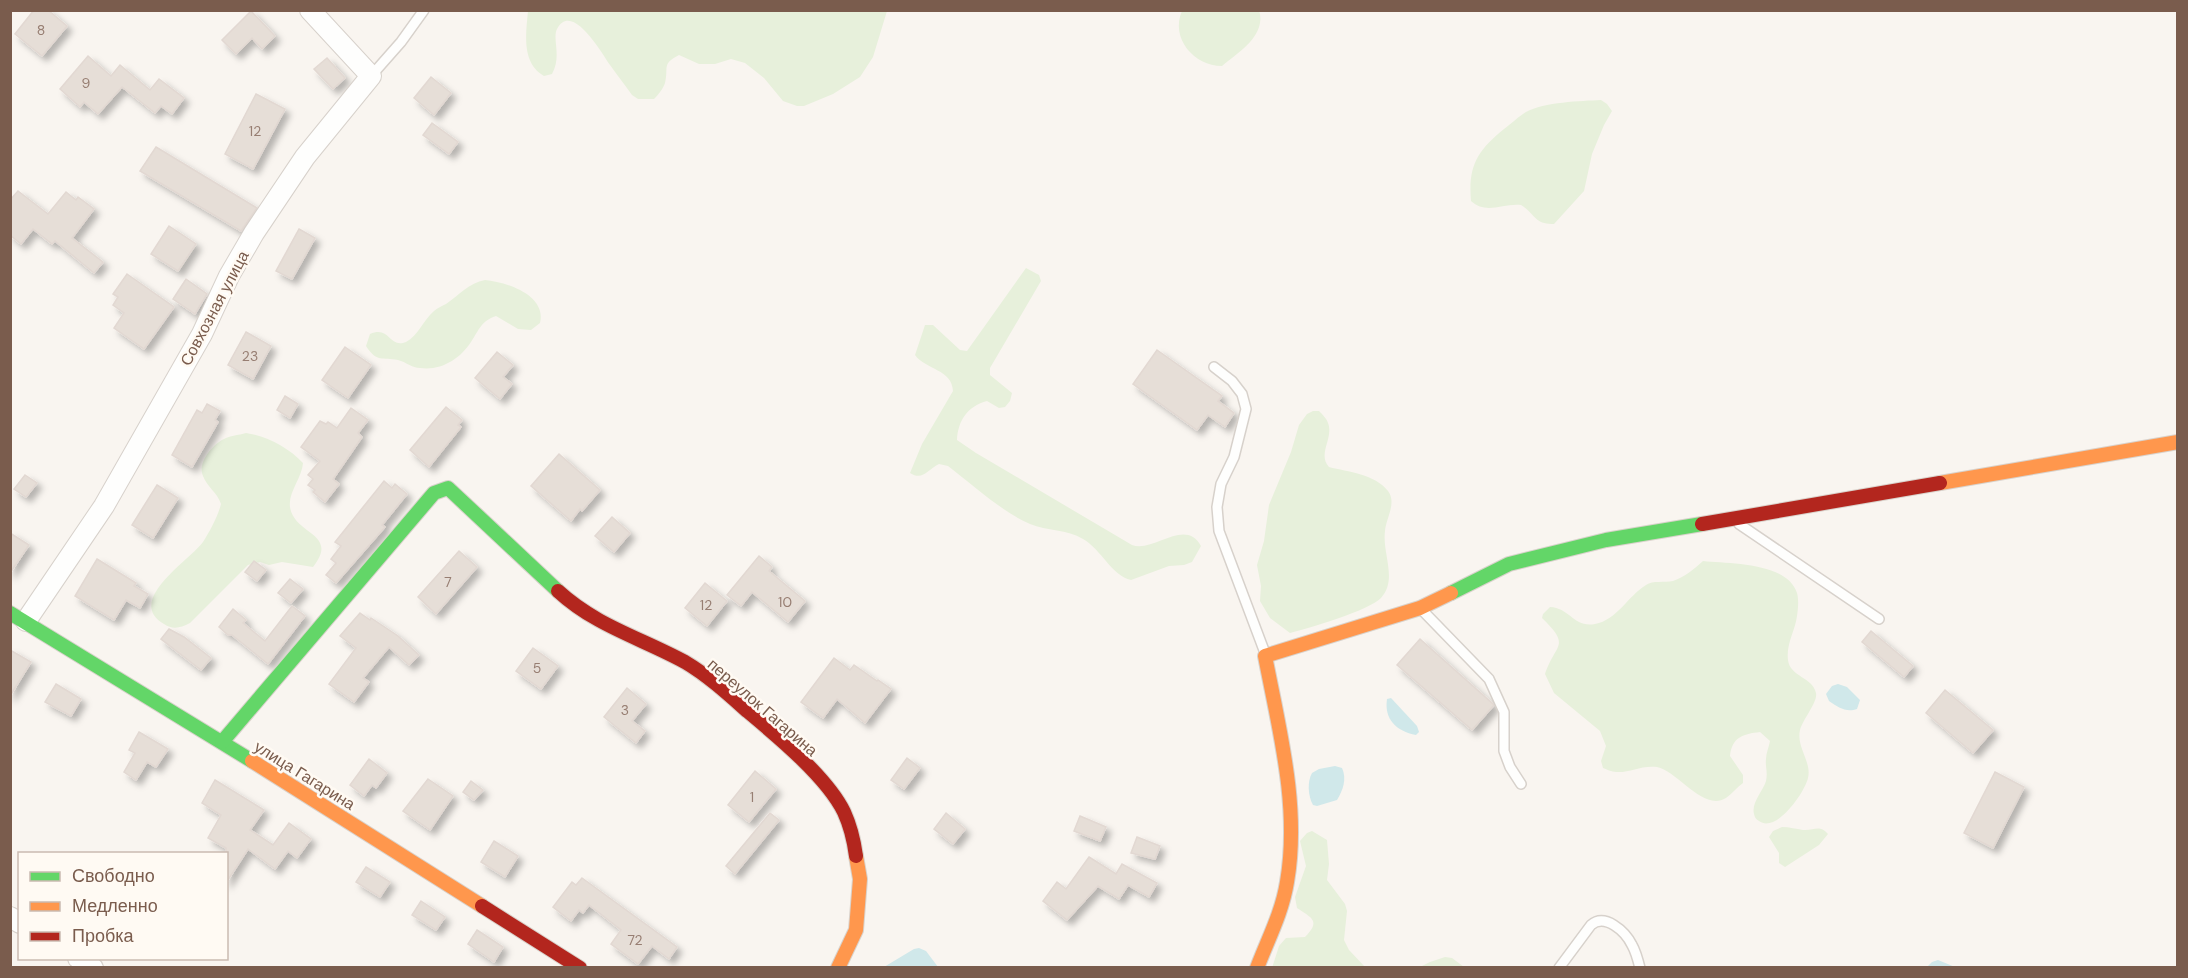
<svg xmlns="http://www.w3.org/2000/svg" width="2188" height="978" font-family="'DM Sans',sans-serif">
  <style>
    .green { fill: #e7f0db }
    .water { fill: #d0e8ea }
    .building { fill: #e6ded7; stroke: #e2d8d2; stroke-width: 1.5; filter: url(#shadow) }
    .lines { fill: none; stroke-linecap: round; stroke-linejoin: round }
    .lane-casing { stroke: #d7d1cb; stroke-width: 12 }
    .street-casing { stroke: #d7d1cb; stroke-width: 22 }
    .fast-casing { stroke: #d9d2cb; stroke-width: 16 }
    .slow-casing { stroke: #d9d2cb; stroke-width: 16 }
    .jam-casing { stroke: #d9d2cb; stroke-width: 16 }
    .lane { stroke: #fefefd; stroke-width: 9 }
    .street { stroke: #fefefd; stroke-width: 20 }
    .fast { stroke: #63d668; stroke-width: 14 }
    .slow { stroke: #ff974d; stroke-width: 14 }
    .jam { stroke: #b3261e; stroke-width: 14 }
    .labels { text-anchor: middle; stroke-width: 5; stroke-linejoin: round; paint-order: stroke }
    .number-label { font-size: 14px; fill: #977e72 }
    .street-label { font-size: 16px; fill: #7a5c4d; stroke: #fffaf3 }
  </style>
  <defs>
    <filter id="shadow"><feDropShadow dx="5" dy="5" stdDeviation="3" flood-color="#0004"/></filter>
  </defs>
  <rect width="100%" height="100%" fill="#f9f5f0"/>
  <!-- green -->
  <g class="green">
    <path d="M 1259,10 C 1267,35 1239,52 1222,66 C 1194,66 1170,38 1182,11 Z"/>
    <path d="M 528,11 L 528,10 L 887,11 L 873,57 L 860,77 L 833,94 L 804,106 L 797,106 L 783,101 L 764,78 L 745,63 L 731,59 L 715,64 L 699,64 L 679,55 C 661,64 669,68 665,83 C 663,89 658,95 654,99 L 638,99 L 632,95 C 625,85 617,75 610,65 C 603,55 572,0 557,29 C 552,39 562,56 552,74 L 544,76 C 521,63 526,33 528,11 Z"/>
    <path d="M 1601,100 L 1607,104 L 1612,111 L 1604,125 L 1592,154 L 1584,191 L 1554,224 C 1535,225 1535,214 1521,205 C 1503,203 1486,215 1471,201 C 1468,166 1477,151 1504,129 C 1511,124 1519,116 1526,112 C 1544,102 1581,101 1601,100 Z"/>
    <path d="M 1026,268 L 1039,275 L 1041,281 L 990,368 L 990,375 L 1012,393 L 1010,401 L 1005,407 L 999,408 L 987,401 C 968,406 958,420 957,440 L 976,453 L 1132,545 C 1154,553 1185,517 1201,546 L 1192,562 L 1184,565 L 1169,566 L 1131,580 C 1112,576 1101,549 1083,539 C 1067,529 1047,531 1030,524 C 1002,512 973,485 948,466 L 939,464 C 927,470 923,481 910,473 L 922,444 L 953,391 C 952,369 926,370 915,355 L 925,325 L 933,325 L 960,350 L 967,351 Z"/>
    <path d="M 485,280 C 506,282 547,295 540,323 L 531,330 L 518,329 L 496,316 C 481,321 479,330 471,342 C 460,359 441,371 420,368 C 412,368 406,362 398,360 C 382,357 377,363 366,346 L 370,334 C 390,325 389,349 406,342 C 418,336 424,319 434,311 C 437,308 442,306 446,304 C 459,295 469,283 485,280 Z"/>
    <path d="M 1313,411 L 1319,411 C 1322,414 1327,419 1328,423 C 1334,438 1317,454 1329,467 C 1348,472 1375,474 1388,491 C 1397,503 1386,518 1385,531 C 1382,554 1398,579 1381,598 C 1370,610 1307,629 1290,633 L 1270,618 L 1260,601 L 1261,586 L 1257,565 L 1264,541 L 1269,505 L 1291,452 L 1299,425 L 1307,414 Z"/>
    <path d="M 246,433 C 267,436 289,448 303,463 C 302,478 288,492 290,507 C 294,535 340,533 313,567 L 282,562 L 269,565 L 260,562 L 248,565 L 190,623 C 180,628 173,630 164,624 C 124,601 190,560 203,542 C 210,531 218,516 221,504 C 217,492 207,487 203,476 C 197,463 212,446 222,440 C 228,436 239,435 246,433 Z"/>
    <path d="M 1703,561 C 1730,564 1787,562 1797,593 C 1799,600 1798,609 1797,616 C 1795,631 1786,644 1788,660 C 1790,677 1813,677 1816,693 C 1818,702 1803,719 1800,730 C 1796,747 1812,762 1808,778 C 1805,792 1776,834 1759,821 C 1756,819 1755,818 1754,814 C 1751,803 1763,791 1766,781 C 1768,771 1765,767 1766,759 C 1766,753 1769,747 1770,741 L 1760,732 C 1743,734 1732,737 1730,756 L 1743,775 L 1743,783 C 1737,787 1732,794 1726,798 C 1703,812 1678,771 1657,767 C 1641,765 1630,773 1616,772 C 1612,772 1606,769 1603,768 L 1601,761 L 1606,746 L 1600,731 L 1554,693 L 1545,674 C 1555,643 1572,647 1542,618 L 1543,614 L 1550,607 C 1570,608 1574,628 1595,624 C 1617,620 1628,596 1646,585 C 1653,580 1664,583 1673,581 C 1685,577 1694,569 1703,561 Z"/>
    <path d="M 1782,827 C 1790,827 1796,829 1803,830 C 1814,831 1819,824 1828,834 L 1819,845 L 1785,867 L 1779,863 L 1779,853 L 1769,837 L 1773,831 Z"/>
    <path d="M 1312,831 L 1327,840 L 1329,864 L 1327,880 L 1345,904 L 1347,911 L 1344,940 L 1349,950 L 1365,967 L 1272,968 L 1279,946 L 1286,938 L 1305,937 C 1321,921 1312,918 1297,908 L 1295,897 L 1306,866 L 1300,841 L 1307,833 Z"/>
    <path d="M 1445,957 L 1452,958 L 1464,967 L 1420,967 L 1430,962 Z"/>
  </g>
  <!-- water -->
  <g class="water">
    <path d="M 1838,684 L 1847,687 L 1860,700 L 1857,709 C 1846,713 1838,707 1829,701 L 1826,694 L 1832,686 Z"/>
    <path d="M 1391,698 L 1417,726 L 1419,732 L 1416,735 C 1396,731 1384,719 1387,699 Z"/>
    <path d="M 1335,766 L 1342,768 C 1347,779 1343,790 1337,800 L 1317,806 L 1313,805 C 1308,796 1307,782 1312,773 L 1319,769 Z"/>
    <path d="M 919,948 L 926,951 L 938,967 L 884,967 L 914,949 Z"/>
    <path d="M 1938,960 L 1955,967 L 1927,967 L 1932,962 Z"/>
  </g>
  <!-- building -->
  <g class="building">
    <path d="M 34,10 L 48,10 L 67,26 L 42,56 L 15,34 Z"/>
    <path d="M 251,11 L 275,36 L 262,49 L 252,38 L 236,54 L 222,40 Z"/>
    <path d="M 88,56 L 111,76 L 120,65 L 150,90 L 159,79 L 184,98 L 172,114 L 161,106 L 155,113 L 122,87 L 98,114 L 84,102 L 80,107 L 60,89 Z"/>
    <path d="M 327,58 L 345,78 L 333,89 L 314,69 Z"/>
    <path d="M 431,77 L 451,93 L 434,115 L 414,98 Z"/>
    <path d="M 256,94 L 285,109 L 253,169 L 225,154 Z"/>
    <path d="M 432,123 L 458,142 L 449,154 L 423,135 Z"/>
    <path d="M 156,147 L 257,208 L 241,231 L 140,171 Z"/>
    <path d="M 18,191 L 48,214 L 66,192 L 76,200 L 78,197 L 94,209 L 72,238 L 103,262 L 94,273 L 55,241 L 52,244 L 33,229 L 21,244 L 10,235 L 10,200 Z"/>
    <path d="M 169,226 L 196,244 L 178,271 L 151,254 Z"/>
    <path d="M 299,229 L 315,238 L 292,279 L 276,271 Z"/>
    <path d="M 127,274 L 174,307 L 144,349 L 114,328 L 124,313 L 113,305 L 118,297 L 113,294 Z"/>
    <path d="M 186,279 L 207,294 L 195,314 L 173,299 Z"/>
    <path d="M 246,332 L 271,346 L 253,379 L 228,365 Z"/>
    <path d="M 345,347 L 371,365 L 348,398 L 322,380 Z"/>
    <path d="M 1157,350 L 1222,396 L 1218,401 L 1234,413 L 1225,427 L 1208,415 L 1197,430 L 1133,384 Z"/>
    <path d="M 497,352 L 513,365 L 503,377 L 512,384 L 500,399 L 475,378 Z"/>
    <path d="M 285,396 L 298,404 L 290,418 L 277,410 Z"/>
    <path d="M 207,404 L 220,411 L 215,420 L 218,422 L 192,467 L 172,455 L 197,410 L 202,413 Z"/>
    <path d="M 446,407 L 462,420 L 458,425 L 461,427 L 429,467 L 410,450 Z"/>
    <path d="M 351,408 L 368,420 L 358,433 L 362,437 L 333,479 L 339,484 L 325,502 L 313,492 L 315,490 L 308,485 L 313,479 L 308,475 L 320,461 L 301,447 L 320,421 L 326,424 L 328,422 L 337,428 Z"/>
    <path d="M 559,454 L 600,490 L 582,511 L 580,509 L 571,521 L 531,486 Z"/>
    <path d="M 25,475 L 37,483 L 26,497 L 14,489 Z"/>
    <path d="M 384,481 L 392,488 L 395,484 L 407,494 L 382,525 L 385,527 L 336,583 L 326,575 L 336,563 L 331,559 L 341,546 L 335,542 Z"/>
    <path d="M 157,485 L 178,498 L 153,538 L 132,525 Z"/>
    <path d="M 612,517 L 630,533 L 614,552 L 595,536 Z"/>
    <path d="M 10,533 L 29,545 L 10,573 Z"/>
    <path d="M 459,551 L 477,567 L 436,614 L 418,597 Z"/>
    <path d="M 759,556 L 772,567 L 769,571 L 805,601 L 788,622 L 752,592 L 741,606 L 727,595 Z"/>
    <path d="M 97,559 L 136,583 L 134,586 L 148,594 L 140,608 L 126,600 L 114,620 L 75,596 Z"/>
    <path d="M 254,561 L 266,570 L 257,581 L 245,572 Z"/>
    <path d="M 290,579 L 303,589 L 291,603 L 278,593 Z"/>
    <path d="M 705,583 L 727,601 L 707,626 L 685,608 Z"/>
    <path d="M 292,606 L 305,616 L 268,664 L 232,635 L 228,635 L 219,627 L 233,609 L 246,620 L 243,623 L 265,641 Z"/>
    <path d="M 360,613 L 370,620 L 371,618 L 398,636 L 419,655 L 409,665 L 389,647 L 363,678 L 369,682 L 354,702 L 329,684 L 356,648 L 340,636 Z"/>
    <path d="M 169,629 L 184,637 L 211,658 L 201,670 L 161,639 Z"/>
    <path d="M 1871,631 L 1913,666 L 1904,677 L 1862,642 Z"/>
    <path d="M 1420,639 L 1492,703 L 1494,705 L 1472,730 L 1397,665 Z"/>
    <path d="M 533,648 L 558,666 L 541,689 L 516,671 Z"/>
    <path d="M 10,650 L 31,662 L 10,696 Z"/>
    <path d="M 834,658 L 850,670 L 854,665 L 877,681 L 878,680 L 891,689 L 865,723 L 837,699 L 823,718 L 801,702 Z"/>
    <path d="M 56,684 L 81,699 L 71,716 L 45,702 Z"/>
    <path d="M 627,688 L 646,704 L 632,721 L 645,731 L 636,743 L 604,717 Z"/>
    <path d="M 1945,690 L 1993,730 L 1973,753 L 1926,713 Z"/>
    <path d="M 139,732 L 168,749 L 156,767 L 147,762 L 136,780 L 124,772 L 135,753 L 129,750 Z"/>
    <path d="M 907,758 L 920,768 L 904,789 L 891,780 Z"/>
    <path d="M 369,759 L 387,773 L 376,788 L 372,785 L 364,796 L 350,785 Z"/>
    <path d="M 755,771 L 776,789 L 749,822 L 728,805 Z"/>
    <path d="M 1995,772 L 2024,787 L 1993,848 L 1964,833 Z"/>
    <path d="M 428,779 L 453,796 L 430,830 L 403,811 Z"/>
    <path d="M 215,780 L 264,810 L 250,830 L 273,845 L 289,823 L 311,839 L 297,858 L 288,851 L 275,869 L 248,849 L 226,883 L 226,848 L 208,838 L 221,815 L 202,803 Z"/>
    <path d="M 471,781 L 483,790 L 474,800 L 463,792 Z"/>
    <path d="M 770,813 L 779,820 L 735,874 L 726,866 Z"/>
    <path d="M 946,813 L 965,829 L 953,844 L 934,829 Z"/>
    <path d="M 1080,816 L 1106,827 L 1100,841 L 1074,831 Z"/>
    <path d="M 1137,837 L 1160,846 L 1155,859 L 1131,853 Z"/>
    <path d="M 494,841 L 518,856 L 505,877 L 481,862 Z"/>
    <path d="M 1089,857 L 1116,874 L 1122,864 L 1157,883 L 1149,897 L 1128,885 L 1119,899 L 1098,886 L 1067,920 L 1043,901 L 1057,882 L 1066,889 Z"/>
    <path d="M 366,867 L 390,882 L 380,897 L 356,882 Z"/>
    <path d="M 582,878 L 677,947 L 669,959 L 652,946 L 638,964 L 611,944 L 621,930 L 589,905 L 583,913 L 579,910 L 571,921 L 553,907 L 572,882 L 576,885 Z"/>
    <path d="M 421,901 L 445,917 L 436,930 L 412,915 Z"/>
    <path d="M 477,930 L 503,947 L 494,962 L 468,944 Z"/>
  </g>
  <g class="lines">
    <defs>
      <g id="lane">
        <path d="M 371,76 L 401,42 L 424,10"/>
        <path d="M 1214,367 L 1232,381 L 1242,394 L 1246,409 L 1234,457 L 1221,484 L 1217,507 L 1219,531 L 1265,653"/>
        <path d="M 1739,524 L 1879,619"/>
        <path d="M 1422,610 L 1489,679 L 1504,712 L 1504,751 L 1510,767 L 1521,784"/>
        <path d="M 1559,968 L 1591,925 C 1605,913 1625,931 1632,945 C 1636,952 1638,960 1640,968"/>
      </g>
      <g id="street">
        <path d="M 26,621 L 104,506 L 202,334 L 229,276 L 254,233 L 305,157 L 371,76 L 310,10"/>
        <path d="M 10,917 L 20,923"/>
        <path d="M 78,958 L 93,968"/>
      </g>
      <g id="fast">
        <path d="M 1451,593 L 1509,564 L 1606,540 L 1702,524"/>
        <path d="M 10,613 L 252,761"/>
        <path d="M 222,742 L 434,493 L 448,488 L 558,591"/>
      </g>
      <g id="slow">
        <path d="M 1940,483 L 2178,442"/>
        <path d="M 252,761 L 482,906"/>
        <path d="M 838,968 L 856,930 L 860,879 L 856,856"/>
        <path d="M 1257,968 C 1268,939 1282,913 1287,882 C 1300,807 1279,729 1265,656 L 1420,608 L 1451,593"/>
      </g>
      <g id="jam">
        <path d="M 1702,524 L 1940,483"/>
        <path d="M 558,591 C 596,626 641,638 685,662 C 707,675 727,693 746,710 C 776,735 827,777 844,812 C 850,825 854,841 856,856"/>
        <path d="M 482,906 L 580,968"/>
      </g>
    </defs>
    <!-- lane casing -->
    <use href="#lane" class="lane-casing"/>
    <!-- street casing -->
    <use href="#street" class="street-casing"/>
    <!-- fast casing -->
    <use href="#fast" class="fast-casing"/>
    <!-- slow casing -->
    <use href="#slow" class="slow-casing"/>
    <!-- jam casing -->
    <use href="#jam" class="jam-casing"/>
    <!-- lane -->
    <use href="#lane" class="lane"/>
    <!-- street -->
    <use href="#street" class="street"/>
    <!-- fast -->
    <use href="#fast" class="fast"/>
    <!-- slow -->
    <use href="#slow" class="slow"/>
    <!-- jam -->
    <use href="#jam" class="jam"/>
  </g>
  <g class="labels">
    <!-- number labels -->
    <g class="number-label">
      <text x="41" y="35">8</text>
      <text x="86" y="88">9</text>
      <text x="255" y="136">12</text>
      <text x="250" y="361">23</text>
      <text x="448" y="587">7</text>
      <text x="785" y="607">10</text>
      <text x="706" y="610">12</text>
      <text x="537" y="673">5</text>
      <text x="625" y="715">3</text>
      <text x="752" y="802">1</text>
      <text x="635" y="945">72</text>
    </g>
    <!-- street labels -->
    <g class="street-label">
      <text transform="translate(214 308) rotate(-62)" y="6">Совхозная улица</text>
      <text transform="translate(763 707) rotate(41)" y="6">переулок Гагарина</text>
      <text transform="translate(305 775) rotate(32)" y="6">улица Гагарина</text>
    </g>
  </g>
  <!-- border -->
  <rect width="2188" height="978" fill="none" stroke="#7a5c4d" stroke-width="24"/>
  <!-- legend -->
  <rect x="18" y="852" width="210" height="108" fill="#fffaf3" stroke="#cabbb1" stroke-width="1.5"/>
  <rect x="30" y="872" width="30" height="9" fill="#63d668" stroke="#cabbb1" stroke-width="1.5"/>
  <text x="72" y="882" font-size="18" fill="#7a5c4d">Свободно</text>
  <rect x="30" y="902" width="30" height="9" fill="#ff974d" stroke="#cabbb1" stroke-width="1.5"/>
  <text x="72" y="912" font-size="18" fill="#7a5c4d">Медленно</text>
  <rect x="30" y="932" width="30" height="9" fill="#b3261e" stroke="#cabbb1" stroke-width="1.5"/>
  <text x="72" y="942" font-size="18" fill="#7a5c4d">Пробка</text>
</svg>
